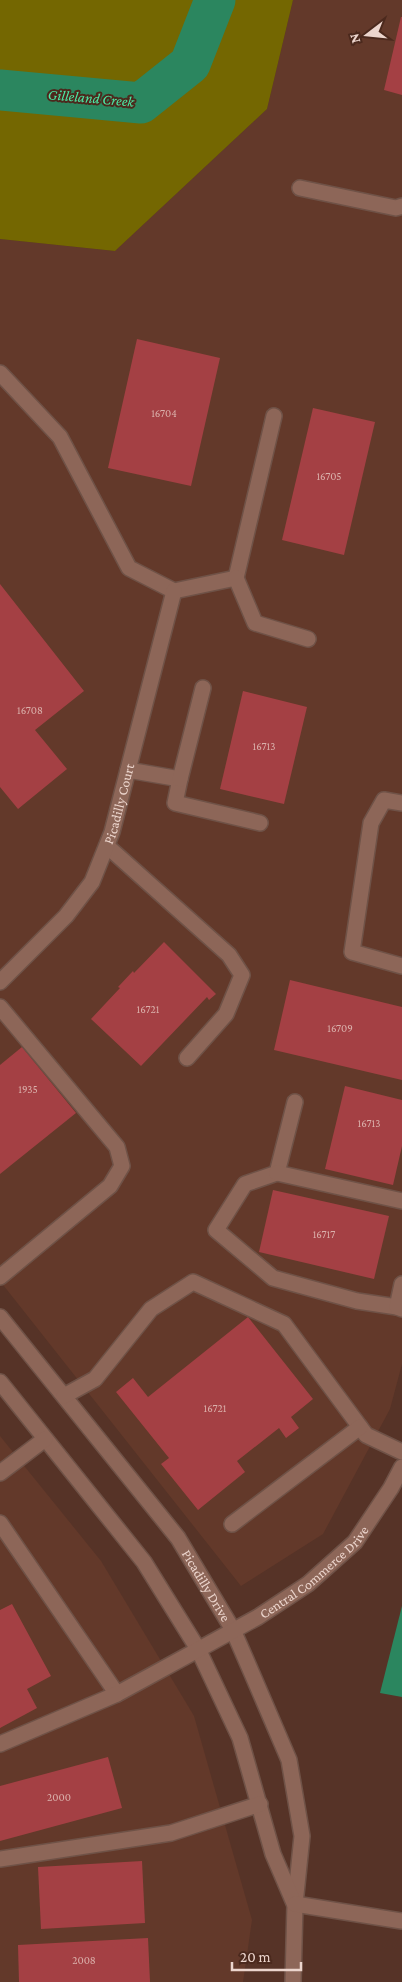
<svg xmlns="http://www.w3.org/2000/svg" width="402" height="1982" font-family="'Crimson Pro',serif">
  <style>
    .built { fill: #63392a }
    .forest { fill: #746701 }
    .water { fill: #2b865f }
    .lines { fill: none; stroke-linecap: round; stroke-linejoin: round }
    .river { stroke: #2b865f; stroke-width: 41 }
    .building { fill: #a44044 }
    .minor-casing { stroke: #6f5247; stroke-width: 18 }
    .minor { stroke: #8d6658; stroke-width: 15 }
    .labels { text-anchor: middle; stroke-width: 4; stroke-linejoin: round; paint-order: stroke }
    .number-label { font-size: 11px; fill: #dab0ab }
    .street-label { font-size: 14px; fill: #ecd5cd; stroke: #4b291d }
    .water-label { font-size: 15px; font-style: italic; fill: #4be9a5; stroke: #4b291d }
  </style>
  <rect width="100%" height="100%" fill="#563327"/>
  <!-- built -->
  <g class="built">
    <path d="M 293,0 L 402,0 L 402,1364 L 390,1409 L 323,1534 L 241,1586 L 0,1281 L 0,239 L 115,251 L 267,109 Z"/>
    <path d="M 0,1436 L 101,1561 L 194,1716 L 252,1920 L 243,1982 L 0,1982 Z"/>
  </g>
  <!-- forest -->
  <path class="forest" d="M 0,0 L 293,0 L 267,109 L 115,251 L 0,239 Z"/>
  <!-- water -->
  <path class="water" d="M 402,1606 L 402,1697 L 380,1693 Z"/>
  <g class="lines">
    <!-- river -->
    <path class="river" d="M 0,90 L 141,103 L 190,64 L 215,0"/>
  </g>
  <!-- building -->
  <g class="building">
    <path d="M 401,17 L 402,17 L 402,95 L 384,90 Z"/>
    <path d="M 137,339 L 220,358 L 191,486 L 108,468 Z"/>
    <path d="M 313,408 L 375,422 L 344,555 L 282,540 Z"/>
    <path d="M 0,584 L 84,691 L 35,730 L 67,769 L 18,809 L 0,787 Z"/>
    <path d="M 243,691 L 307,707 L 284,804 L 220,789 Z"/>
    <path d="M 164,942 L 216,994 L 209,1000 L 207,997 L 141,1066 L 91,1019 L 120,988 L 118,987 L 133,971 L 134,973 Z"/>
    <path d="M 290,980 L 402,1007 L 402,1080 L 274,1050 Z"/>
    <path d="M 22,1047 L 76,1113 L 0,1174 L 0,1065 Z"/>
    <path d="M 345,1086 L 402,1100 L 402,1146 L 393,1185 L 325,1169 Z"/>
    <path d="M 273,1190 L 389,1216 L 374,1279 L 259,1252 Z"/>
    <path d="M 248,1317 L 313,1399 L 291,1417 L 299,1428 L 286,1438 L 279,1428 L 237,1461 L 245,1472 L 198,1510 L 161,1464 L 169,1458 L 116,1392 L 133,1378 L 148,1397 Z"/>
    <path d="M 12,1604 L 51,1676 L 27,1689 L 37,1708 L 0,1728 L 0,1610 Z"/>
    <path d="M 108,1757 L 122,1808 L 0,1841 L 0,1786 Z"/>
    <path d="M 142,1861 L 145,1923 L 41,1929 L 38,1867 Z"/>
    <path d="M 148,1938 L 150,1982 L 19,1982 L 18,1945 Z"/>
  </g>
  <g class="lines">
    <defs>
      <g id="minor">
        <path d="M 300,188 L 396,208 L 402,206"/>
        <path d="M 0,373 L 60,437 L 129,568 L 174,591 L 236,578 L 274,416"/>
        <path d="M 236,578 L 255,623 L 308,639"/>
        <path d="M 128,770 L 180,779 L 175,803 L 260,823"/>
        <path d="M 180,779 L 203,688"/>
        <path d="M 402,803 L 384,800 L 371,823 L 352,952 L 402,966"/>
        <path d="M 107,846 L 229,955 L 242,975 L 226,1014 L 187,1058"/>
        <path id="s1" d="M 0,982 L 66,916 L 92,882 L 112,832 L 174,591"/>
        <path d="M 0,1007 L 117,1147 L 122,1166 L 110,1186 L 0,1277"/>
        <path d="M 295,1102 L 277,1173 L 245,1184 L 216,1230 L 273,1278 L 357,1301 L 397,1307"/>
        <path d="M 277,1173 L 402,1201"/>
        <path d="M 402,1284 L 397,1307 L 402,1309"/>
        <path id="s2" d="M 0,1317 L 178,1538 L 233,1630 L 253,1676 L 289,1760 L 302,1836 L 295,1904 L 293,1982"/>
        <path d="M 0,1382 L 144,1562 L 198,1649 L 240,1738 L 273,1854 L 294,1903"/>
        <path d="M 64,1396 L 95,1379 L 151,1309 L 193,1282 L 284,1324 L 366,1435 L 402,1452"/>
        <path d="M 0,1473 L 45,1439"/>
        <path id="s3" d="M 0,1523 L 117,1694 L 258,1617 L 308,1584 L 355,1542 L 391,1488 L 402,1467"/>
        <path d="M 232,1524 L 360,1427"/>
        <path d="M 0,1744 L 117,1694"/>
        <path d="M 0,1859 L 171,1833 L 260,1804"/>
        <path d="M 295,1904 L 402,1921"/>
      </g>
    </defs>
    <!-- minor casing -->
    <use href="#minor" class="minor-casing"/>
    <!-- minor -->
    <use href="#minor" class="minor"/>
  </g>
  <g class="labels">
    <!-- number labels -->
    <g class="number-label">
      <text x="164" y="417">16704</text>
      <text x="329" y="480">16705</text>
      <text x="30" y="714">16708</text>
      <text x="264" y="750">16713</text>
      <text x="148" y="1013">16721</text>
      <text x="340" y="1032">16709</text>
      <text x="28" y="1093">1935</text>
      <text x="369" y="1127">16713</text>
      <text x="324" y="1238">16717</text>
      <text x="215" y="1412">16721</text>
      <text x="59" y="1801">2000</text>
      <text x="84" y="1964">2008</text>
    </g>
    <!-- street labels -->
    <g class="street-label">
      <text dy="5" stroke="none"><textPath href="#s1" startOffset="219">Picadilly Court</textPath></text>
      <text dy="5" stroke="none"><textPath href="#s3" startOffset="440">Central Commerce Drive</textPath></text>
      <text dy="5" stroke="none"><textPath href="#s2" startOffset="339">Picadilly Drive</textPath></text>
    </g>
    <!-- water labels -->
    <g class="water-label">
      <text transform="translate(91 98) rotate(5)" y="5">Gilleland Creek</text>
    </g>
  </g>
  <!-- north arrow -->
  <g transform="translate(367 35) rotate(254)" stroke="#4b291d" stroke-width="4" paint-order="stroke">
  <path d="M0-4L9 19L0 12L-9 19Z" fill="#ecd5cd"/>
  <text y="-8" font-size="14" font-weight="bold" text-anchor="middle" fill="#ecd5cd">N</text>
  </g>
  <!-- scale -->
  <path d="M232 1962v8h69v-8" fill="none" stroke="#ecd5cd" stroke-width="2.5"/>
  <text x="240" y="1962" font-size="15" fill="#ecd5cd" stroke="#4b291d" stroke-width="4" paint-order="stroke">20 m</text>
</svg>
